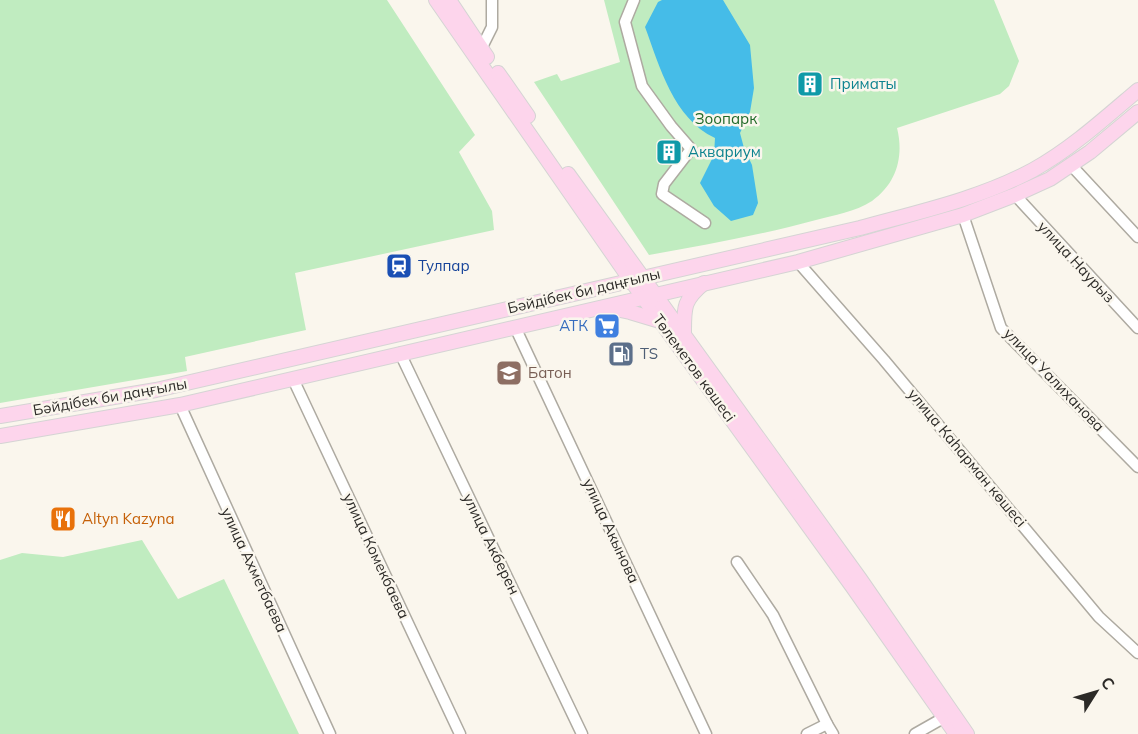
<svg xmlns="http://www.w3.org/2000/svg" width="1138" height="734" font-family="Mulish,sans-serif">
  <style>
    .green { fill: #c0ecc0 }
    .water { fill: #45bce8 }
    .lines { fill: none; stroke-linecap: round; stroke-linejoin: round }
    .minor-casing { stroke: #aeaaa1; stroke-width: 13 }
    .major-casing { stroke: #d5d4d4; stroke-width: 16 }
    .minor { stroke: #fff; stroke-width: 10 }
    .major { stroke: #fdd5ec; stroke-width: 14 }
    .labels { text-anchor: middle; stroke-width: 5; stroke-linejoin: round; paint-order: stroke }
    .culture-label { font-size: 15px; fill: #0d838f; stroke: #faf6ed; text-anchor: start }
    .park-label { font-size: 15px; fill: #206928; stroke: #faf6ed }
    .street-label { font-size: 15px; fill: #2c2a27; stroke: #faf6ed }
    .transit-label { font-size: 15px; fill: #164399; stroke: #faf6ed; text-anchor: start }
    .shop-label { font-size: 15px; fill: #366cbe; stroke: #faf6ed; text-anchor: end }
    .service-label { font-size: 15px; fill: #4e5e75; stroke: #faf6ed; text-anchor: start }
    .education-label { font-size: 15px; fill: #785e54; stroke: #faf6ed; text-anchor: start }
    .food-label { font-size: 15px; fill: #c56008; stroke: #faf6ed; text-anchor: start }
  </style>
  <rect width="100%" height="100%" fill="#faf6ed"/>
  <!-- green -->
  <g class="green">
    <path d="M 0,0 L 387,0 L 475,135 L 459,152 L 492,211 L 494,230 L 295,273 L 306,330 L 185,357 L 187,371 L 0,403 Z"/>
    <path d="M 604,0 L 994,0 L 1019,61 L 1009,86 L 1000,94 L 897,128 C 904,156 897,183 872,201 C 855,212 834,215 816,220 C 761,235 705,245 649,255 L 534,82 L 557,74 L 561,81 L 620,62 Z"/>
    <path d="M 142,540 L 178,599 L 224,579 L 299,734 L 0,734 L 0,560 L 22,553 L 63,557 Z"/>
  </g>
  <!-- water -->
  <path class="water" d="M 662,0 L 723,0 L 750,45 L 754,88 L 750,112 L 740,133 L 744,148 L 752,165 L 758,203 L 753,215 L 731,221 L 714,206 L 700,183 L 714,155 L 715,138 C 673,118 660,67 645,27 L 658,2 Z"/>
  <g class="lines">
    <defs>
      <g id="minor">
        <path d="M 634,0 L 625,22 L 642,86 L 671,126 L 691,149 L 664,184 L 662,194 L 705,223"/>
        <path d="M 481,49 L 492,27 L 492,0"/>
        <path d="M 1070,164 L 1138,237"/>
        <path d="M 1015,195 L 1138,328"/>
        <path d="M 963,215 L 1001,328 L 1138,467"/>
        <path d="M 798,262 L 884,360 L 1099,617 L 1138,653"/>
        <path d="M 515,327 L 706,734"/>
        <path d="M 400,353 L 582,734"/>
        <path d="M 293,379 L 460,734"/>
        <path d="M 180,405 L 330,734"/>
        <path d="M 737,562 L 773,615 L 827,724"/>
        <path d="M 807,734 L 827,724 L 833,734"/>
        <path d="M 915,734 L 945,717"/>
      </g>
      <g id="major">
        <path d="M 436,0 L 630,279 L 852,586 L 956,734"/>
        <path d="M 449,0 L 487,57"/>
        <path d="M 498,73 L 528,116"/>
        <path d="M 568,174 L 860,579 L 967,734"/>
        <path d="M 606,307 L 630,312 L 660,321"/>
        <path d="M 684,334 C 684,308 683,300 704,283"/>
        <path d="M 0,416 L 156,390 L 860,228 C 918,212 979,199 1033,170 C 1071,149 1105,118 1138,90"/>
        <path d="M 0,436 L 180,405 L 798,262 L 963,215 L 1015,195 L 1050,179 L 1090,152 L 1138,112"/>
      </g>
    </defs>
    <!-- minor casing -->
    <use href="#minor" class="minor-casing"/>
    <!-- major casing -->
    <use href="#major" class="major-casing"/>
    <!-- minor -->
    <use href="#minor" class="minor"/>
    <!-- major -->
    <use href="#major" class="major"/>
  </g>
  <!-- icons -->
  <defs>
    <symbol id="building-square" viewBox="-11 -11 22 22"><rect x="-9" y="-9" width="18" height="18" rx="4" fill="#0f9aa8" stroke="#faf6ed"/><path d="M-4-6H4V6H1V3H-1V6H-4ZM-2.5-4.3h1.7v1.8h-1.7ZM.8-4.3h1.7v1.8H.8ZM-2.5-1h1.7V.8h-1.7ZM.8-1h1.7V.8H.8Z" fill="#fff"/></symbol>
    <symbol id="station-square" viewBox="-11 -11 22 22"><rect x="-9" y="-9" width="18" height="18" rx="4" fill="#1a4fb4" stroke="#faf6ed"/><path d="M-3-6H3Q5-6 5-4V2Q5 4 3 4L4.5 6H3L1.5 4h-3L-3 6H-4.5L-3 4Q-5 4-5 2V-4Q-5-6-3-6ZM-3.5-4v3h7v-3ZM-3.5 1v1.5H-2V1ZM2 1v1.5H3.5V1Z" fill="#fff"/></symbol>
    <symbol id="supermarket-square" viewBox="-11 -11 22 22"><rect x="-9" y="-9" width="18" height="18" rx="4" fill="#3f7fe0" stroke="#faf6ed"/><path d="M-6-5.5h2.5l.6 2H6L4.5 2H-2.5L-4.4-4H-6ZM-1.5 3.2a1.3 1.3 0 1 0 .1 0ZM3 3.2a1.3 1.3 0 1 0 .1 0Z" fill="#fff"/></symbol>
    <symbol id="fuel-square" viewBox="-11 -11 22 22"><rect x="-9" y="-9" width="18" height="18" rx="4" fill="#5c6f8a" stroke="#faf6ed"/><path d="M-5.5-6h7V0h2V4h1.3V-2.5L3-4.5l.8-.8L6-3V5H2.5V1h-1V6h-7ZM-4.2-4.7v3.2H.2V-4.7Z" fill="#fff"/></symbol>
    <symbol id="school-square" viewBox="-11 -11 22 22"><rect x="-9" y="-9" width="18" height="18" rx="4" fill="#8d6e63" stroke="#faf6ed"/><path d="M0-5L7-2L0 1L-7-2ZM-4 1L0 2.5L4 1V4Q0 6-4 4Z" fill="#fff"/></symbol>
    <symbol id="restaurant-square" viewBox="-11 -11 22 22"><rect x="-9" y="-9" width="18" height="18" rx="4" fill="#e8710a" stroke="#faf6ed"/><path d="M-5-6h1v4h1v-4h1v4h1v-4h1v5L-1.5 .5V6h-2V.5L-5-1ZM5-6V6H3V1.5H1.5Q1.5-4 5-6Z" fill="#fff"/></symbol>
  </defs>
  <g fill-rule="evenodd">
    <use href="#building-square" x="795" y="69" width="30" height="30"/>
    <use href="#building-square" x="654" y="137" width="30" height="30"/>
    <use href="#station-square" x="384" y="251" width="30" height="30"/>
    <use href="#supermarket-square" x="592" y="311" width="30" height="30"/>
    <use href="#fuel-square" x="606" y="339" width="30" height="30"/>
    <use href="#school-square" x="494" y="358" width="30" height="30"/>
    <use href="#restaurant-square" x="48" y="504" width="30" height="30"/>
  </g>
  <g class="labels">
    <!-- culture labels -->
    <g class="culture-label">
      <text x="830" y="89">Приматы</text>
      <text x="688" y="157">Аквариум</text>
    </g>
    <!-- park labels -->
    <g class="park-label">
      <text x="726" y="124">Зоопарк</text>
    </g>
    <!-- street labels -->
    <g class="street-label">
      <text transform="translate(1076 262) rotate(47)" y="5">улица Наурыз</text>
      <text transform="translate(584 291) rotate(-13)" y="5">Бәйдібек би даңғылы</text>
      <text transform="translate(694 368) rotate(54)" y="5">Төлеметов көшесі</text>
      <text transform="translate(1054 380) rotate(46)" y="5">улица Уалиханова</text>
      <text transform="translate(110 397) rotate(-10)" y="5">Бәйдібек би даңғылы</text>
      <text transform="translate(967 458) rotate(50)" y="5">улица Каһарман көшесі</text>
      <text transform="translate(611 531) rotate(65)" y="5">улица Акынова</text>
      <text transform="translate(491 544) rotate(64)" y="5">улица Акберен</text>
      <text transform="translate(376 556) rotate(65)" y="5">улица Комекбаева</text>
      <text transform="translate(254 570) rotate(65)" y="5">улица Ахметбаева</text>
    </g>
    <!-- transit labels -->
    <g class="transit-label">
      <text x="418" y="271">Тулпар</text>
    </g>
    <!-- shop labels -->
    <g class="shop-label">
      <text x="588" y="331">АТК</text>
    </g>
    <!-- service labels -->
    <g class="service-label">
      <text x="640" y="359">TS</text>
    </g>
    <!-- education labels -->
    <g class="education-label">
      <text x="528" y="378">Батон</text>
    </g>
    <!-- food labels -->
    <g class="food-label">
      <text x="82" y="524">Altyn Kazyna</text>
    </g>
  </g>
  <!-- north arrow -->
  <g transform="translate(1096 692) rotate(53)" stroke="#faf6ed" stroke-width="4.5" paint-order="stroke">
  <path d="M0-4.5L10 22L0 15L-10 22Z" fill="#2c2a27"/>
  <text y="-9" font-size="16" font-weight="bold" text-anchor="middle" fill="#2c2a27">С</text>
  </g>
</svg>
